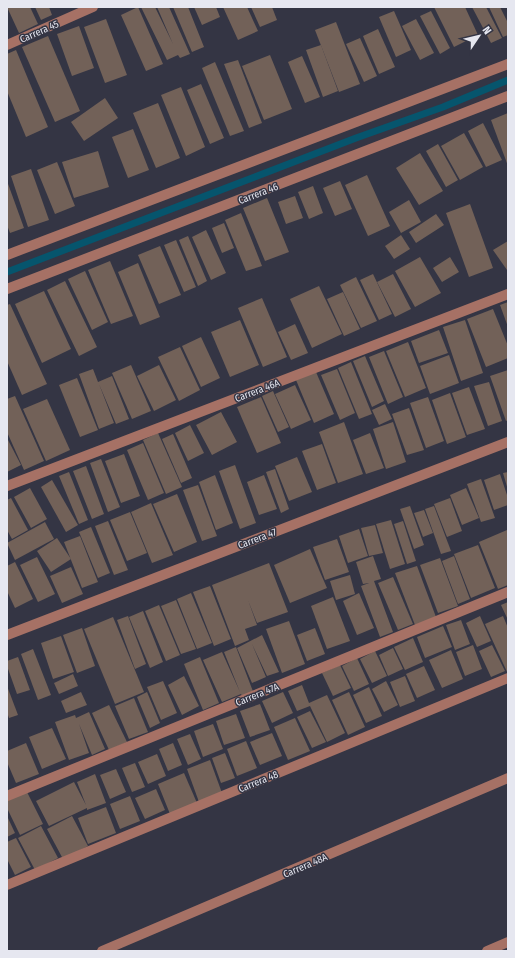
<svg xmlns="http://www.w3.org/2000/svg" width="515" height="958" font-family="'Fira Sans Condensed',sans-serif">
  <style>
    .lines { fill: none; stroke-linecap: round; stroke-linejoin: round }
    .stream { stroke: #06556d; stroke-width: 7 }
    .building { fill: #726158 }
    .minor { stroke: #a67165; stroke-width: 10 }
    .labels { text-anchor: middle; stroke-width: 3; stroke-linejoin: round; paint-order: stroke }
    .street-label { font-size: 10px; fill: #e6e7f0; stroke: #343544 }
  </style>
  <rect width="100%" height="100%" fill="#343544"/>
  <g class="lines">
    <!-- stream -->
    <path class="stream" d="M 7,272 L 356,138 L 443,107 L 508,80"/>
  </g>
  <!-- building -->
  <g class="building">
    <path d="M 7,7 L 30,7 L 38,24 L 19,33 Z"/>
    <path d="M 35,7 L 49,7 L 52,15 L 41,20 Z"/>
    <path d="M 138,7 L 163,64 L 146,71 L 121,15 Z"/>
    <path d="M 141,7 L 155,7 L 173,44 L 157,7 L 169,7 L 190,54 L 180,58 L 178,55 L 167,60 Z"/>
    <path d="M 173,7 L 188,7 L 204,47 L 192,52 Z"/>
    <path d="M 194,7 L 216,7 L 220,17 L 202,25 Z"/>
    <path d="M 223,7 L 247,7 L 258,31 L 238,40 Z"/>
    <path d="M 251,7 L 272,7 L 277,20 L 260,27 Z"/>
    <path d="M 434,7 L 465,7 L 478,35 L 454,47 Z"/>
    <path d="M 472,7 L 486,7 L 502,38 L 491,43 Z"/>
    <path d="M 489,7 L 500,7 L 508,23 L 508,35 L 503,37 Z"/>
    <path d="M 394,11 L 411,50 L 396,57 L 379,17 Z"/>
    <path d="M 431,11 L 450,48 L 440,54 L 420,16 Z"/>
    <path d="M 106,19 L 127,75 L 105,83 L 84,27 Z"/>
    <path d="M 416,19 L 434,53 L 420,60 L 402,26 Z"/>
    <path d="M 336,22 L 360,84 L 339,92 L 315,30 Z"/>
    <path d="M 79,26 L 94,68 L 72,76 L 57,34 Z"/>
    <path d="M 378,29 L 395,67 L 379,74 L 363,36 Z"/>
    <path d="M 48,36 L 80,111 L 55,122 L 22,47 Z"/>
    <path d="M 360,38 L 377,76 L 364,82 L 346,44 Z"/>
    <path d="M 321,45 L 338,91 L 323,97 L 306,50 Z"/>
    <path d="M 16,50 L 48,127 L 26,137 L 7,91 L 7,54 Z"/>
    <path d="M 270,55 L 292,109 L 264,120 L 242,66 Z"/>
    <path d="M 302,56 L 320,97 L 305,103 L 288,62 Z"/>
    <path d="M 238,60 L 262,123 L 249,128 L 224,64 Z"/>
    <path d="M 215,62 L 244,131 L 230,136 L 202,68 Z"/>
    <path d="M 201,84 L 224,138 L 210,144 L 187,90 Z"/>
    <path d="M 181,87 L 205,147 L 186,156 L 161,95 Z"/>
    <path d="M 105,98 L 118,118 L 84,141 L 71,122 Z"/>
    <path d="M 158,103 L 180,158 L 156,168 L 133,113 Z"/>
    <path d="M 508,113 L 508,166 L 491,120 Z"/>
    <path d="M 483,123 L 502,160 L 486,167 L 468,131 Z"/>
    <path d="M 133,129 L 149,170 L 128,178 L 112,137 Z"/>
    <path d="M 464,133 L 483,167 L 460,180 L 441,146 Z"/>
    <path d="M 438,144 L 458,180 L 446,187 L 426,151 Z"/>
    <path d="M 98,151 L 109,187 L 74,198 L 62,162 Z"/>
    <path d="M 420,153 L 443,191 L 419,205 L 396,168 Z"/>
    <path d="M 57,162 L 75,206 L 55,214 L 37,170 Z"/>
    <path d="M 31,169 L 49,220 L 28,227 L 11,176 Z"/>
    <path d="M 367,175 L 390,226 L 368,236 L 345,185 Z"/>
    <path d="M 7,181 L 24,228 L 10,233 L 7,225 Z"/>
    <path d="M 340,181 L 352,209 L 335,216 L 323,188 Z"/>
    <path d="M 313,186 L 323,213 L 309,219 L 298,192 Z"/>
    <path d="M 295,196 L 303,218 L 286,224 L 278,202 Z"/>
    <path d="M 267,198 L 289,252 L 265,261 L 243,208 Z"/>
    <path d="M 409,200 L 421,222 L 401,233 L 389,212 Z"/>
    <path d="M 470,204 L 493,268 L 469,277 L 446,213 Z"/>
    <path d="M 241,213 L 262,266 L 246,271 L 225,220 Z"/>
    <path d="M 436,214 L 444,225 L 416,243 L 409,232 Z"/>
    <path d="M 224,223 L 234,248 L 222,253 L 212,228 Z"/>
    <path d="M 206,230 L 226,273 L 211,280 L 192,237 Z"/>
    <path d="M 401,235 L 410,249 L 394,259 L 385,246 Z"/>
    <path d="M 188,236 L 207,281 L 198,286 L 179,240 Z"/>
    <path d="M 176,240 L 196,287 L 184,292 L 164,245 Z"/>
    <path d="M 508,241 L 508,270 L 507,270 L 493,250 Z"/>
    <path d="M 160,246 L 181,295 L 159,304 L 138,255 Z"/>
    <path d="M 420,257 L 441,293 L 415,307 L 395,271 Z"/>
    <path d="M 450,257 L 459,272 L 442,282 L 433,268 Z"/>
    <path d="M 110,261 L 133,316 L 111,324 L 88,270 Z"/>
    <path d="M 138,263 L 160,317 L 140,325 L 118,272 Z"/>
    <path d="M 85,271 L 108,322 L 92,330 L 68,279 Z"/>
    <path d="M 373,274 L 392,314 L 379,320 L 360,280 Z"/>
    <path d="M 393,274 L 411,309 L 395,317 L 377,282 Z"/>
    <path d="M 356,277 L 377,321 L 361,328 L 340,285 Z"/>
    <path d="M 65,281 L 97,347 L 79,356 L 47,290 Z"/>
    <path d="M 319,286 L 342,334 L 312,348 L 290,299 Z"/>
    <path d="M 44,291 L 71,349 L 42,363 L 15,304 Z"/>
    <path d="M 343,292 L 360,329 L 344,336 L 327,299 Z"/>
    <path d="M 262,298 L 287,357 L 263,367 L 238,308 Z"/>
    <path d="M 508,302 L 508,327 L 500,305 Z"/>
    <path d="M 10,304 L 47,384 L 22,395 L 7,361 L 7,305 Z"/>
    <path d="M 493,309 L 508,346 L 508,358 L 486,367 L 467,319 Z"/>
    <path d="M 240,320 L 259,365 L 230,377 L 211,332 Z"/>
    <path d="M 465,320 L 483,373 L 461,381 L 443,327 Z"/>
    <path d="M 295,324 L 308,353 L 291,360 L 278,332 Z"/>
    <path d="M 439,330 L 448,353 L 419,363 L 411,341 Z"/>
    <path d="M 201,337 L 220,378 L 201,387 L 182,346 Z"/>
    <path d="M 408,342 L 426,388 L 405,397 L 386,351 Z"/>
    <path d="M 180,347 L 200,390 L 179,401 L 158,357 Z"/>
    <path d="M 384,351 L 403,397 L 388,404 L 369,357 Z"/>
    <path d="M 449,355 L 459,383 L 430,394 L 420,366 Z"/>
    <path d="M 365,356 L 384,401 L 372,407 L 353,361 Z"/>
    <path d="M 351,362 L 372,414 L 359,419 L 338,368 Z"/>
    <path d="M 131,365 L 151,411 L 132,419 L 112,373 Z"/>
    <path d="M 159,365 L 176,400 L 154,411 L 137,376 Z"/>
    <path d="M 93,369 L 98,382 L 112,376 L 129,419 L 116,424 L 99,384 L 114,423 L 99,429 L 79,374 Z"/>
    <path d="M 337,369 L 355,413 L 340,420 L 321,375 Z"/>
    <path d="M 508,370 L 508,420 L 506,421 L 490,376 Z"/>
    <path d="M 316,372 L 334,414 L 314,423 L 296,380 Z"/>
    <path d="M 77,378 L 98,430 L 80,437 L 59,385 Z"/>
    <path d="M 489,382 L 502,421 L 488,426 L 474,386 Z"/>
    <path d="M 295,385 L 311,420 L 291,429 L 275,394 Z"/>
    <path d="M 469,387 L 485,429 L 467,435 L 452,393 Z"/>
    <path d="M 273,391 L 289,427 L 278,432 L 262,396 Z"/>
    <path d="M 450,393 L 466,437 L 447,444 L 432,400 Z"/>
    <path d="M 15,396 L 44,461 L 24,470 L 7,432 L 7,399 Z"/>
    <path d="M 261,397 L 281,443 L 257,453 L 237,407 Z"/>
    <path d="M 428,397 L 444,441 L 426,448 L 410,403 Z"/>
    <path d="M 47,399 L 70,450 L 46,461 L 23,409 Z"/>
    <path d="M 385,404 L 392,419 L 379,425 L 372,410 Z"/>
    <path d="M 409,408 L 424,450 L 407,455 L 392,414 Z"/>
    <path d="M 221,412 L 237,442 L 212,455 L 196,425 Z"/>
    <path d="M 344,422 L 363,474 L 338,483 L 319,432 Z"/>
    <path d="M 393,422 L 406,462 L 386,469 L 373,429 Z"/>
    <path d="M 190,425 L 204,453 L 188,461 L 175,433 Z"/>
    <path d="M 158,433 L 182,487 L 166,494 L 143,440 Z"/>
    <path d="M 370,433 L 384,468 L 366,474 L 353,440 Z"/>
    <path d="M 173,434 L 192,478 L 181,483 L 162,439 Z"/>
    <path d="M 7,438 L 21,465 L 7,472 Z"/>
    <path d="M 143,443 L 164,493 L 148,500 L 127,450 Z"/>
    <path d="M 322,444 L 336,483 L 317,490 L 302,451 Z"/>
    <path d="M 124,454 L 140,496 L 121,503 L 105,461 Z"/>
    <path d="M 297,457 L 312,492 L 289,501 L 275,466 Z"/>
    <path d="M 101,459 L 120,507 L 108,512 L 90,463 Z"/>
    <path d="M 235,465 L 256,523 L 240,529 L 219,471 Z"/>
    <path d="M 86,466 L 104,514 L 92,519 L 73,471 Z"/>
    <path d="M 275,469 L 289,509 L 281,513 L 266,472 Z"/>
    <path d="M 69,472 L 88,520 L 79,524 L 59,476 Z"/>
    <path d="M 508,472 L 508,490 L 503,473 Z"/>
    <path d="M 500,474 L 508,498 L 508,505 L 494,510 L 484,480 Z"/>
    <path d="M 215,475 L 233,523 L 216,530 L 199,482 Z"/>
    <path d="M 264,475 L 277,509 L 259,515 L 247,482 Z"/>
    <path d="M 481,479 L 495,518 L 481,522 L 467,484 Z"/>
    <path d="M 52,480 L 78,525 L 66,532 L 41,487 Z"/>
    <path d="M 198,485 L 217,536 L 202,541 L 183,490 Z"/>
    <path d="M 30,488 L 47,519 L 31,528 L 14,497 Z"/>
    <path d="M 466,488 L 479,518 L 462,525 L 450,495 Z"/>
    <path d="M 177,494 L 197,542 L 174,552 L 153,504 Z"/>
    <path d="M 11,498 L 28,530 L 12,539 L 7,530 L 7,500 Z"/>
    <path d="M 450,498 L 462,531 L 447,537 L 434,504 Z"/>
    <path d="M 151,503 L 173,555 L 152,563 L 131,512 Z"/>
    <path d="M 410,506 L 424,545 L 414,549 L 400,509 Z"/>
    <path d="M 434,506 L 451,551 L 441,554 L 425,509 Z"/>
    <path d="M 424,510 L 433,533 L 423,537 L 414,513 Z"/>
    <path d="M 130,512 L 147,553 L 127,561 L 110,520 Z"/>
    <path d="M 391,520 L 405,564 L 390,569 L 376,524 Z"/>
    <path d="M 108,521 L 128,570 L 114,575 L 95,526 Z"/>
    <path d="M 403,521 L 416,561 L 407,564 L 394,524 Z"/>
    <path d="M 45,522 L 54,539 L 15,560 L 7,543 Z"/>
    <path d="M 375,525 L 383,553 L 369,556 L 361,528 Z"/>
    <path d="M 91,527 L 110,573 L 98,578 L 79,532 Z"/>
    <path d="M 359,529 L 368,556 L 348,563 L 339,536 Z"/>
    <path d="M 507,530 L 508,533 L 508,585 L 498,589 L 479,542 Z"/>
    <path d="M 80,536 L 98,582 L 82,588 L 64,542 Z"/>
    <path d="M 57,538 L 71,559 L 51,572 L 37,551 Z"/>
    <path d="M 337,539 L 349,572 L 325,580 L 313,547 Z"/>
    <path d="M 478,545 L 495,588 L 471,598 L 454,554 Z"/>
    <path d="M 310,549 L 327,588 L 290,603 L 274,565 Z"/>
    <path d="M 373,556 L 381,579 L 374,581 L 393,632 L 380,637 L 361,586 L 369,583 L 363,584 L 356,562 Z"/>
    <path d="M 454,556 L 470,599 L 458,604 L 442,561 Z"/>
    <path d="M 37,557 L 55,594 L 38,602 L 20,565 Z"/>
    <path d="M 440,558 L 458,606 L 438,613 L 420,565 Z"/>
    <path d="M 15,562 L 33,599 L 15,608 L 7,591 L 7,566 Z"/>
    <path d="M 269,563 L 288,612 L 257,623 L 248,600 L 257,625 L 245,629 L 249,640 L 235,646 L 212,585 Z"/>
    <path d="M 417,566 L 436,617 L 415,625 L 395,573 Z"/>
    <path d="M 71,567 L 83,594 L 62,603 L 50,576 Z"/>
    <path d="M 350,575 L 355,594 L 336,600 L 330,581 Z"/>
    <path d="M 393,577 L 413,624 L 398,630 L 378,583 Z"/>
    <path d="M 210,586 L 231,639 L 214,646 L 193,592 Z"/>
    <path d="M 191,593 L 212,643 L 197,649 L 177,599 Z"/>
    <path d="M 359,593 L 374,628 L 357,635 L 343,601 Z"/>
    <path d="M 333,597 L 350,641 L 327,649 L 311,606 Z"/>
    <path d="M 176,600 L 196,649 L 181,654 L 161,606 Z"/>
    <path d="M 508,602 L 508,620 L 501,605 Z"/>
    <path d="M 159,605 L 180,655 L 166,661 L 145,611 Z"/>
    <path d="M 143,611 L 163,662 L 150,668 L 129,617 Z"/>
    <path d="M 128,616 L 146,664 L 135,669 L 117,620 Z"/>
    <path d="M 480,616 L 491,641 L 477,647 L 466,623 Z"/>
    <path d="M 503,616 L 508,628 L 508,674 L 485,624 Z"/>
    <path d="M 113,617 L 144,692 L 115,704 L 84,629 Z"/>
    <path d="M 461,620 L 470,644 L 455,650 L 446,625 Z"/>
    <path d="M 289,621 L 305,664 L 282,673 L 266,629 Z"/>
    <path d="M 443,626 L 452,647 L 425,658 L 417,637 Z"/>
    <path d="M 82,628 L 95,666 L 77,673 L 63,635 Z"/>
    <path d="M 315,628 L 325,654 L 307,661 L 297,635 Z"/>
    <path d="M 262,635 L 279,672 L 267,676 L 252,644 L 266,677 L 252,683 L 237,648 Z"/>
    <path d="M 61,636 L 74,672 L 53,679 L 41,643 Z"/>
    <path d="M 413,638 L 423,662 L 405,670 L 394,647 Z"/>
    <path d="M 473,645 L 482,669 L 465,676 L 456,652 Z"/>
    <path d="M 492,645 L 505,671 L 491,677 L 479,651 Z"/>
    <path d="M 236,647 L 254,694 L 243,698 L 241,694 L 222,702 L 203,660 L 222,652 L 240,692 L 224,652 Z"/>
    <path d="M 393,648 L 403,669 L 388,676 L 379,655 Z"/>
    <path d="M 33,649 L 51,695 L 38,700 L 21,654 Z"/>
    <path d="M 451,650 L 463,679 L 442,688 L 429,660 Z"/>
    <path d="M 375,651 L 387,676 L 372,683 L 360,659 Z"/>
    <path d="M 18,657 L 30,690 L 17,694 L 7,666 L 7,661 Z"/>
    <path d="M 200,657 L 219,703 L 203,710 L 184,664 Z"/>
    <path d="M 357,658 L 369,684 L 354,691 L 342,666 Z"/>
    <path d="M 340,665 L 351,688 L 333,696 L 322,673 Z"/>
    <path d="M 424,666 L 435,690 L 417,698 L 406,674 Z"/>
    <path d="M 73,674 L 78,686 L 59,694 L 54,683 Z"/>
    <path d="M 184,676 L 199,706 L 182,715 L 168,685 Z"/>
    <path d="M 405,676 L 415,701 L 400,707 L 390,682 Z"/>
    <path d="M 163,681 L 177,713 L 161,720 L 147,687 Z"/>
    <path d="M 386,681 L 398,705 L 384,712 L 372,689 Z"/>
    <path d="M 302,685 L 309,703 L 327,695 L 345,733 L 327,742 L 310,706 L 297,711 L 288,691 Z"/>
    <path d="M 7,686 L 18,715 L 9,718 L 7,712 Z"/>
    <path d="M 369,687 L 382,716 L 366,723 L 353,695 Z"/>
    <path d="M 81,692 L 87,705 L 66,713 L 61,701 Z"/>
    <path d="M 147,692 L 160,723 L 150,728 L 137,697 Z"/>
    <path d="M 283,692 L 293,713 L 272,723 L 262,701 Z"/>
    <path d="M 349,692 L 365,727 L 348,735 L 332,700 Z"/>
    <path d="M 134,698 L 148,732 L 129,739 L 115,706 Z"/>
    <path d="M 260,704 L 270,730 L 250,737 L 240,711 Z"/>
    <path d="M 109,705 L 127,742 L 109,750 L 92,713 Z"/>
    <path d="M 310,711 L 326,742 L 312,748 L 297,717 Z"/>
    <path d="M 89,712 L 105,749 L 92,755 L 79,724 L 89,753 L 69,760 L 55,722 L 75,715 L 76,718 Z"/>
    <path d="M 236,714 L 245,738 L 224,745 L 216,721 Z"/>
    <path d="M 295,718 L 310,751 L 288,760 L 274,727 Z"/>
    <path d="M 213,724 L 223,749 L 203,757 L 194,731 Z"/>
    <path d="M 52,728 L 66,759 L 42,769 L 29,737 Z"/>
    <path d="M 272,733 L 282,756 L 260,765 L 250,742 Z"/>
    <path d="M 190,734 L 201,759 L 188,765 L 177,739 Z"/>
    <path d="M 246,741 L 257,768 L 237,776 L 227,749 Z"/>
    <path d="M 26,743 L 39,774 L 16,783 L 7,762 L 7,751 Z"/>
    <path d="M 173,743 L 182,765 L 168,771 L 159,749 Z"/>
    <path d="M 225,753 L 235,778 L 221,783 L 212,758 Z"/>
    <path d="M 157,754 L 166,776 L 148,784 L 138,762 Z"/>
    <path d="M 210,760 L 222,793 L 199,802 L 187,769 Z"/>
    <path d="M 135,763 L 145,787 L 132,792 L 122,768 Z"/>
    <path d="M 116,769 L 126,792 L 110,799 L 100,775 Z"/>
    <path d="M 184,773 L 197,803 L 170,814 L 158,784 Z"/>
    <path d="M 95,774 L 106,803 L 87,810 L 87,808 L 49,826 L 36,801 L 74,782 L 86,805 L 77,782 Z"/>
    <path d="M 156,789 L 165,810 L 145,819 L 135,798 Z"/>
    <path d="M 26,790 L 43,824 L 20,835 L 7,808 L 7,799 Z"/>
    <path d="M 130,796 L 140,821 L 120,829 L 110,804 Z"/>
    <path d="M 106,807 L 116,833 L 88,844 L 78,818 Z"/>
    <path d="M 7,816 L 15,833 L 7,837 Z"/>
    <path d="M 72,816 L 88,846 L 63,859 L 47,829 Z"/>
    <path d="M 41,826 L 58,858 L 35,870 L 18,838 Z"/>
    <path d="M 16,838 L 31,867 L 15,875 L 7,859 L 7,842 Z"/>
  </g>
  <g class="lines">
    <!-- minor -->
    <g class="minor">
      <path d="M 7,45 L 93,7"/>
      <path d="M 7,255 L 508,64"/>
      <path d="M 7,289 L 508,96"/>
      <path d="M 7,486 L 508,294"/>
      <path d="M 7,635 L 508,442"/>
      <path d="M 7,796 L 508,592"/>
      <path d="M 7,885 L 508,678"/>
      <path d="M 102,951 L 508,778"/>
      <path d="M 487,951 L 508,942"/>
    </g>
  </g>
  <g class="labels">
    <!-- street labels -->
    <g class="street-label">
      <text transform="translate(39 31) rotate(-24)" y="4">Carrera 45</text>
      <text transform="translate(258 193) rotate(-21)" y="4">Carrera 46</text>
      <text transform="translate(257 390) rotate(-21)" y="4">Carrera 46A</text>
      <text transform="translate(257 538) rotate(-21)" y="4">Carrera 47</text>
      <text transform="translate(257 694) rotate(-22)" y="4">Carrera 47A</text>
      <text transform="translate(258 781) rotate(-22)" y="4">Carrera 48</text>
      <text transform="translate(305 865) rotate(-23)" y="4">Carrera 48A</text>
    </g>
  </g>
  <!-- border -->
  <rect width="515" height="958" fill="none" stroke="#e6e7f0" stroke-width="16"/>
  <!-- north arrow -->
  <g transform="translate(479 36) rotate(55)" stroke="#343544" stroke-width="3" paint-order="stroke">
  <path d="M0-3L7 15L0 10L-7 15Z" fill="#e6e7f0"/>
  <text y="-6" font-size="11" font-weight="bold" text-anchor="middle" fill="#e6e7f0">N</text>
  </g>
</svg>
